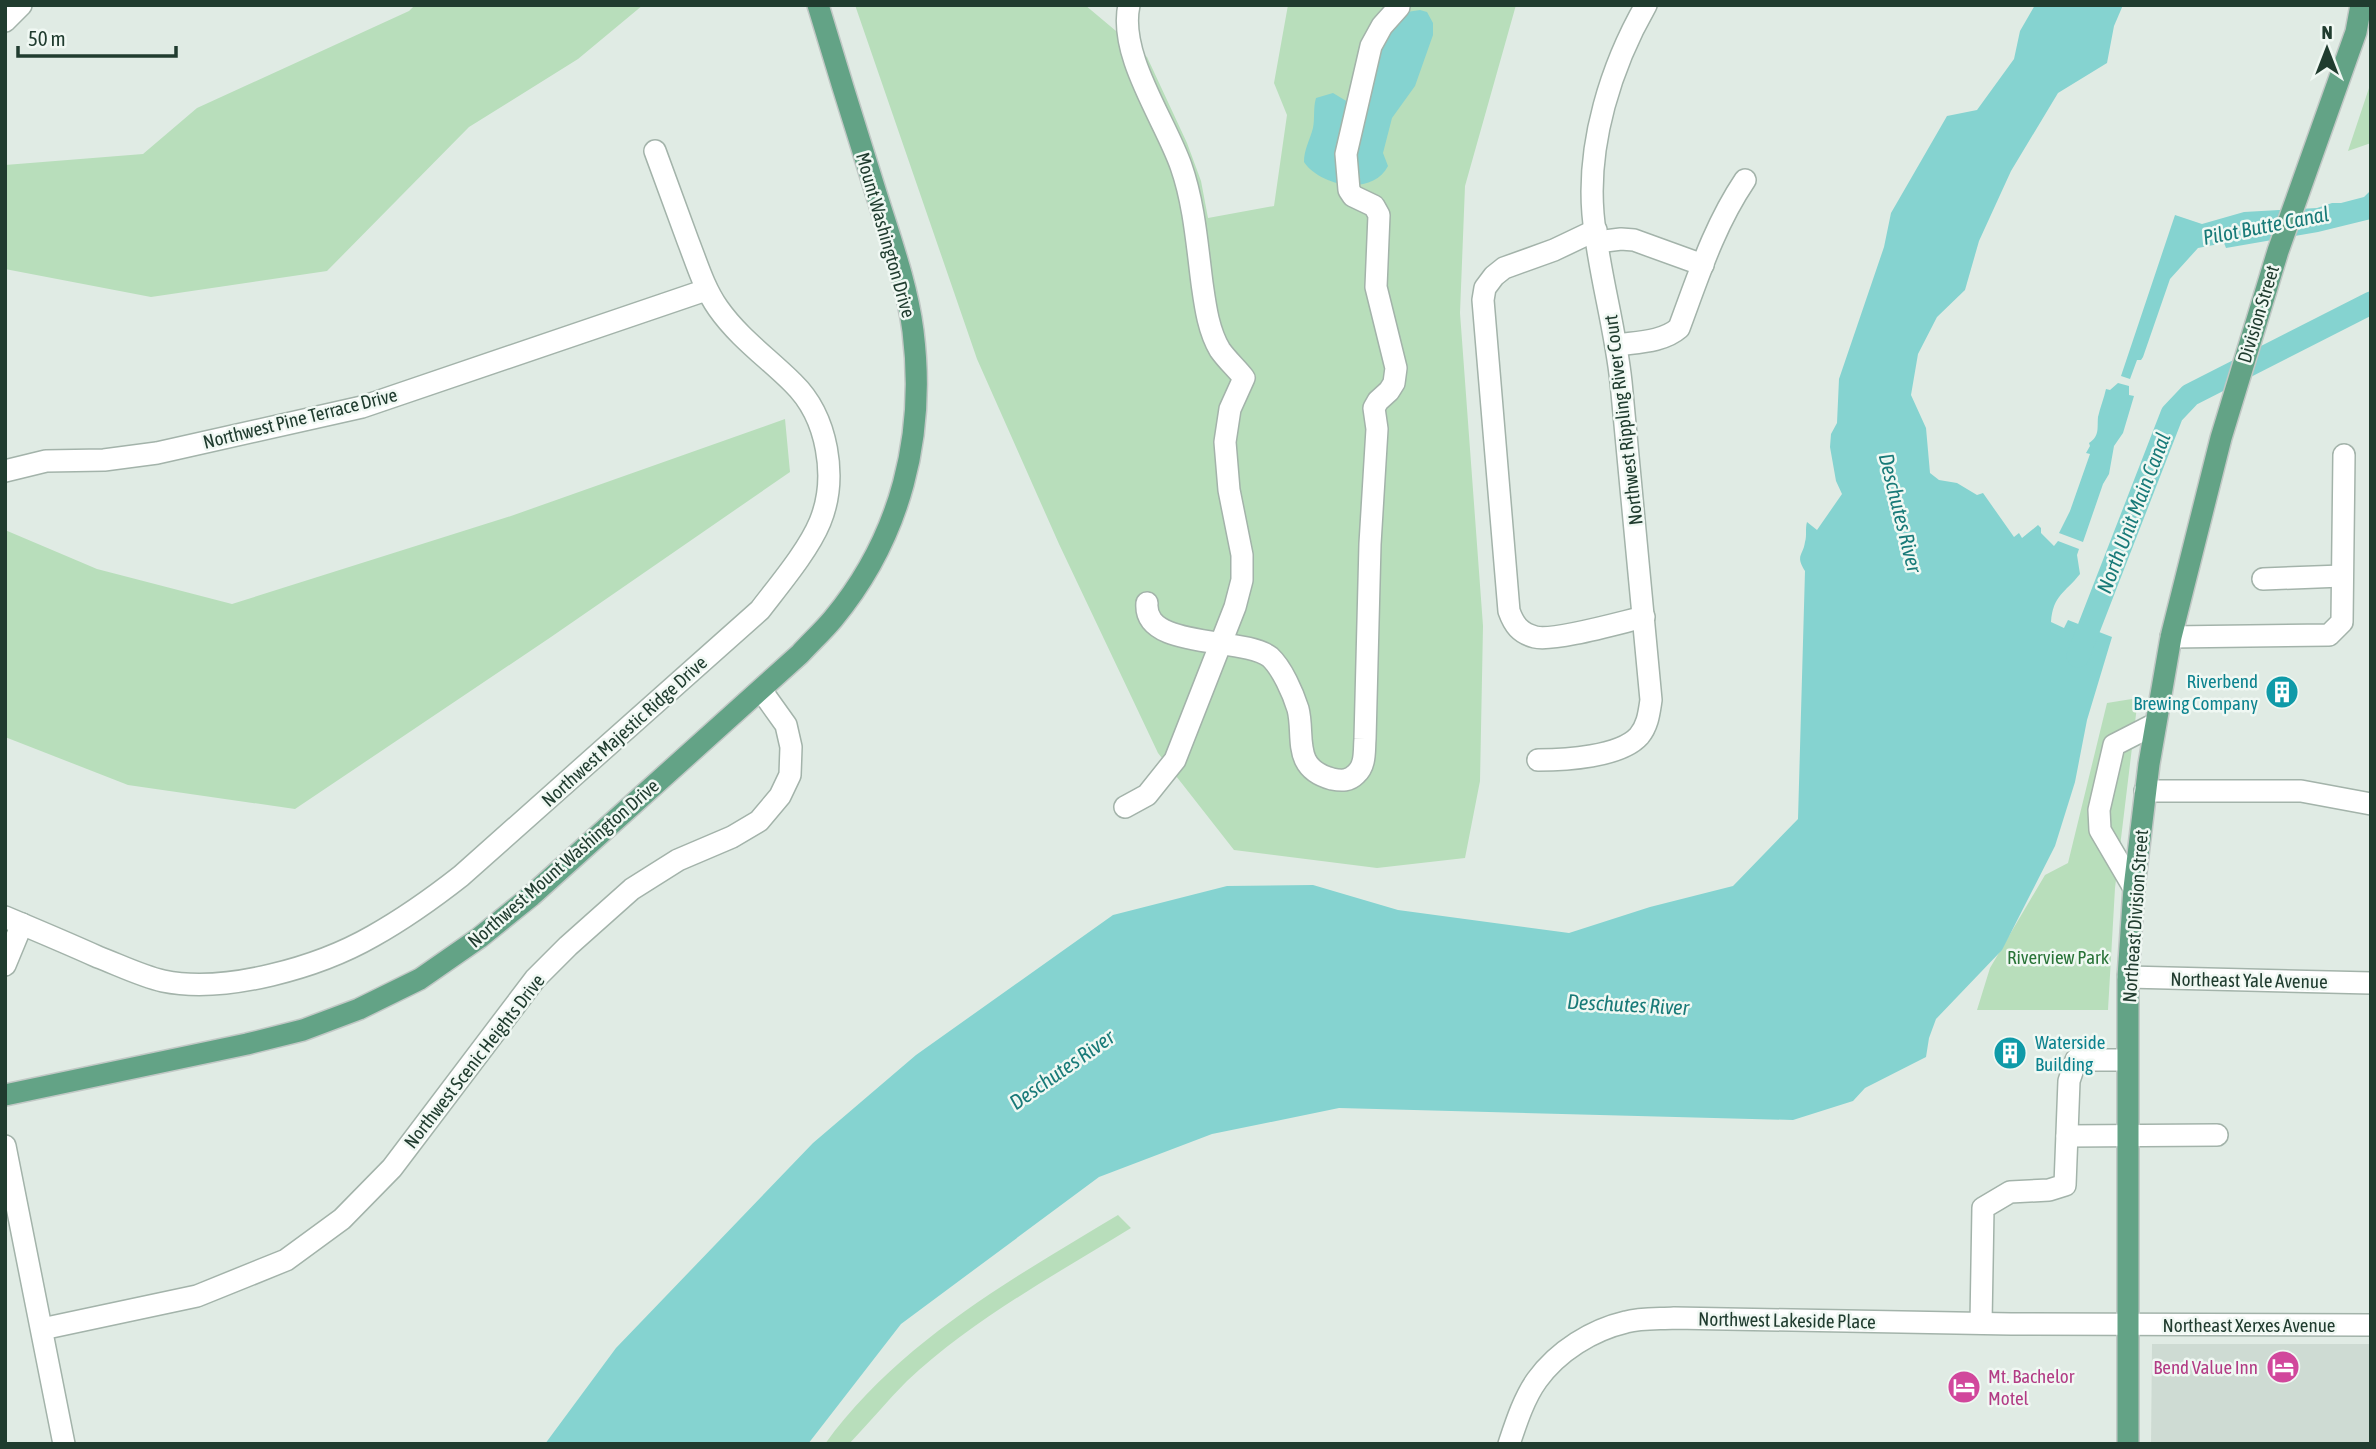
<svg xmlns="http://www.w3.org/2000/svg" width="2376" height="1449" font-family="'Asap Condensed',sans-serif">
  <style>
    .built { fill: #cedbd3 }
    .green { fill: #b8debb }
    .water { fill: #85d3d0 }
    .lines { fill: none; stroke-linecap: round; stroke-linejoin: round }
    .canal { stroke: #85d3d0; stroke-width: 23 }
    .minor-casing { stroke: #a3b3aa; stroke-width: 24 }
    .major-casing { stroke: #c1c8c5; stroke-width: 24 }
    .minor { stroke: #fff; stroke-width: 21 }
    .major { stroke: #63a386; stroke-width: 21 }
    .labels { text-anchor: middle; stroke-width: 5; stroke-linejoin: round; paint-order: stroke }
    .street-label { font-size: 19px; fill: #203c2f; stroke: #f0f8f3 }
    .culture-label { font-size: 19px; fill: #0d838f; stroke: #f0f8f3; text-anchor: end }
    .park-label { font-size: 19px; fill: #297438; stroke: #f0f8f3 }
    .hotel-label { font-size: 19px; fill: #b23c85; stroke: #f0f8f3; text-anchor: end }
    .water-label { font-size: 21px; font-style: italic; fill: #187a78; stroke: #f0f8f3 }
  </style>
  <rect width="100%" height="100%" fill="#e0ebe4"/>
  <!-- built -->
  <path class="built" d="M 2152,1344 L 2371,1344 L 2371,1444 L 2151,1444 Z"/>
  <!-- green -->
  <g class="green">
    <path d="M 415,5 L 643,5 L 578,59 L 469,127 L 327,271 L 151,297 L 5,269 L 5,165 L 143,154 L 197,108 L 409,11 Z"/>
    <path d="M 855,5 L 1085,5 L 1147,57 L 1187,143 L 1201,181 L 1208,218 L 1274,206 L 1287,115 L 1274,83 L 1288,5 L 1516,5 L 1465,186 L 1460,313 L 1483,626 L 1480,781 L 1465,858 L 1377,868 L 1234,850 L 1158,753 L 1059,544 L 977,359 Z"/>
    <path d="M 2371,82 L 2371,143 L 2348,151 Z"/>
    <path d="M 785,419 L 790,472 L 551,637 L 295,809 L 128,785 L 5,737 L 5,530 L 97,569 L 232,604 L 511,516 Z"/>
    <path d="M 2138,698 L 2115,888 L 2108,1010 L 1977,1010 L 1990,968 L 2045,875 L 2068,863 L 2107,703 Z"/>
    <path d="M 1118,1215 L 1131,1228 C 1055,1275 973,1319 907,1381 C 887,1401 869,1423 849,1444 L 825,1444 C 900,1341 1012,1279 1118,1215 Z"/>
  </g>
  <!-- water -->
  <g class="water">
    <path d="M 2035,5 L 2123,5 L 2114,26 L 2107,63 L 2058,93 L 2011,171 L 1979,241 L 1965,290 L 1937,317 L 1918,354 L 1911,395 L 1926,428 L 1930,473 L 1939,480 L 1957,483 L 1977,495 L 1983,493 L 2014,537 L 2019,533 L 2022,538 L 2038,525 L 2041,528 L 2041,533 L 2054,546 L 2058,541 L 2079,549 L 2077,555 L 2080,574 C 2065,593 2053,595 2051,622 L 2064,628 L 2068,620 L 2112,637 L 2087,720 L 2075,782 L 2055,846 L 2002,950 L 1936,1019 L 1929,1038 L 1926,1057 L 1865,1088 L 1853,1101 L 1793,1120 L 1339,1108 L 1212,1134 L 1099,1177 L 901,1324 L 808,1444 L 545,1444 L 616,1348 L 813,1143 L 916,1055 L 1113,915 L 1227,886 L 1313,885 L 1398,910 L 1569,933 L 1650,907 L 1733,886 L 1798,819 L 1805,571 C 1795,555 1803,556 1805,542 C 1807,535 1805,529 1807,522 L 1817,530 L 1842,494 L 1836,481 L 1830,447 L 1831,434 L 1837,423 L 1839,379 L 1884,247 L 1891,213 L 1947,116 L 1977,110 L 2014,59 L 2020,31 Z"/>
    <path d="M 1420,10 L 1427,12 L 1433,23 L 1433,35 L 1415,86 L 1392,118 L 1383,153 L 1388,166 C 1372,197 1320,186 1304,162 C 1304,149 1310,140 1313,128 C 1315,118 1313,108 1316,98 L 1333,93 L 1348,102 L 1355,158 L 1357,136 L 1376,61 L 1386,34 L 1407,12 Z"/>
    <path d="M 2370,191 L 2371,219 L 2318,232 L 2226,248 L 2224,243 L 2198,248 L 2170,279 L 2143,357 L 2141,360 L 2137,360 L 2130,379 L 2121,376 L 2175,215 L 2202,224 L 2244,212 L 2317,208 L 2332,203 L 2341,203 L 2364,197 Z"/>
    <path d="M 2118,383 L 2129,386 L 2129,395 L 2134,396 L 2123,433 L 2114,446 L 2109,474 L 2103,484 L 2083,542 L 2059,533 L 2070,511 L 2090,454 L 2086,453 L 2090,446 L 2089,443 C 2100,436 2097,428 2098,417 C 2100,408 2104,398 2106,389 L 2110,390 Z"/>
  </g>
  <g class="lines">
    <!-- canal -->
    <path class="canal" d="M 2078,656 L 2172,414 L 2190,395 L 2371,303"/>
    <defs>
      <g id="minor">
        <path d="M 5,21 L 21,5"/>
        <path d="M 1596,230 L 1554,250 L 1504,268 L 1494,276 L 1485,288 L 1483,300 L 1509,611 C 1514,625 1520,633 1535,637 C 1553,642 1622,622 1644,617"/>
        <path d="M 1597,242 L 1621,239 L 1634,240 L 1703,265"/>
        <path d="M 1617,345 C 1638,342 1663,342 1679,328 C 1698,277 1714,226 1745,180"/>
        <path d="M 5,471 L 46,461 L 104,460 L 157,453 L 362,407 L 706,290"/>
        <path d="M 2263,579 L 2342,576"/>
        <path d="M 1147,603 C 1143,650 1243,636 1270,657 C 1282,668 1293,693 1298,709 C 1305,736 1291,768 1332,779 C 1342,781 1349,781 1356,774 C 1366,765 1364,751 1365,739 L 1370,544 L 1377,429 L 1374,408 L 1378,401 L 1389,391 L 1394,383 L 1396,368 L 1376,287 L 1379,215 L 1374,206 L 1353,196 L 1349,190 L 1346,154 L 1371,46 L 1382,26 L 1399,7"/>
        <path d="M 2171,637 L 2329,635 L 2342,622 L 2344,455"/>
        <path d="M 1538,760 C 1565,760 1620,757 1639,736 C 1648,725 1649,713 1651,700 C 1642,594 1632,488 1621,382 C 1615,325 1598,270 1593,214 C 1587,143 1611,66 1646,5"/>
        <path d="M 2145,791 L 2301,791 L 2371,804"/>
        <path d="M 1125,807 L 1147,795 L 1175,760 L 1235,607 L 1242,580 L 1242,555 L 1229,490 L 1225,442 L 1230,409 L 1244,378 C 1237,369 1227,360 1220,350 C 1208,330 1205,304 1202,283 C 1197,244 1194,203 1181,166 C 1165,120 1118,55 1129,5"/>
        <path d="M 2134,888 L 2100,830 L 2099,810 L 2114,745 L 2155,724"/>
        <path d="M 5,917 C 36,930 67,943 98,957 C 119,965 141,976 163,981 C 226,994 319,967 373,936 C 405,918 433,898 461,876 L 760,610 C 779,585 808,551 820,522 C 838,478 828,417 793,383 C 768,358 739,338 718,308 C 704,288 697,264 688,241 C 677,211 666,181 655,151"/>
        <path d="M 5,965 L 22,924"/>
        <path d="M 2128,977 L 2371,983"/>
        <path d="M 2067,1136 L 2217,1135"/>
        <path d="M 5,1146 L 64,1444"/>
        <path d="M 1981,1323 L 1983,1208 L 2010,1192 L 2049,1190 L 2065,1185 L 2069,1081 L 2076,1060 L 2127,1060"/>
        <path d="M 42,1329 L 197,1296 L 286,1260 L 342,1219 L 392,1168 L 535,979 L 568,946 L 632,889 L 678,860 L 732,837 L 759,821 L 780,796 L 790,775 L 791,747 L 786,725 L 761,690"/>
        <path d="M 1509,1444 C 1516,1423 1524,1398 1537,1380 C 1558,1351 1592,1330 1626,1322 C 1640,1318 1659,1319 1674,1318 L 2011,1324 L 2371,1325"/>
      </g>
      <g id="major">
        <path d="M 5,1095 L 247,1044 L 303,1030 L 359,1009 L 420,979 L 479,938 L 531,896 L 800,654 C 811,642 823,631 833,619 C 901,537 926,436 913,331 C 907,284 890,238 876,193 C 856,130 837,68 818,5"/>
        <path d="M 2128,1444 L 2128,977 L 2134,888 L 2149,764 L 2171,637 L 2221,438 L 2278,251 L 2356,32 L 2361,5"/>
      </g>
    </defs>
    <!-- minor casing -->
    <use href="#minor" class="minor-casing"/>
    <!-- major casing -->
    <use href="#major" class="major-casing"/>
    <!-- minor -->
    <use href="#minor" class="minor"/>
    <!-- major -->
    <use href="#major" class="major"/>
  </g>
  <!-- icons -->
  <defs>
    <symbol id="building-disc" viewBox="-11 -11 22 22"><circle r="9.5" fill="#0f9aa8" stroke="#f0f8f3"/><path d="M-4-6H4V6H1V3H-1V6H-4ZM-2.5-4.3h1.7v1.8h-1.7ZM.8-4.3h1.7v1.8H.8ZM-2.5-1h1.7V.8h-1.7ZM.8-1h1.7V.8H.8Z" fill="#fff"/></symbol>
    <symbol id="hotel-disc" viewBox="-11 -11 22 22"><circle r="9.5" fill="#d1479c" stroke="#f0f8f3"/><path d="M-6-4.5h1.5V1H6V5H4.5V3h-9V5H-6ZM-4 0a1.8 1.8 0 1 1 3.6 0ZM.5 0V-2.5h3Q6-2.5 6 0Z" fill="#fff"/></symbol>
  </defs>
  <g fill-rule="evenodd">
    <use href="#building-disc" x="2263" y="673" width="38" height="38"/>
    <use href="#building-disc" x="1991" y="1034" width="38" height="38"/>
    <use href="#hotel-disc" x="2264" y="1348" width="38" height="38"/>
    <use href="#hotel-disc" x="1945" y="1368" width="38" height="38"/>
  </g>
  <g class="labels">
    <!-- street labels -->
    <g class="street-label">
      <text transform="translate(886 235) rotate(74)" y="7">Mount Washington Drive</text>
      <text transform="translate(2258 314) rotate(-73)" y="7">Division Street</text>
      <text transform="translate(300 418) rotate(-14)" y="7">Northwest Pine Terrace Drive</text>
      <text transform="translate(1623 420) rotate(-97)" y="7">Northwest Rippling River Court</text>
      <text transform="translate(624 731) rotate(-42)" y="7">Northwest Majestic Ridge Drive</text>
      <text transform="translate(563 863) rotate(-41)" y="7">Northwest Mount Washington Drive</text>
      <text transform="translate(2135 916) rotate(-86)" y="7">Northeast Division Street</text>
      <text transform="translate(2249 980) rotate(1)" y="7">Northeast Yale Avenue</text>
      <text transform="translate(474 1061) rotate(-52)" y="7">Northwest Scenic Heights Drive</text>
      <text transform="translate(1787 1320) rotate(1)" y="7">Northwest Lakeside Place</text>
      <text x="2249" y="1332">Northeast Xerxes Avenue</text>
    </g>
    <!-- culture labels -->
    <g class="culture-label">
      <text x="2258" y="688">Riverbend<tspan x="2258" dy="22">Brewing Company</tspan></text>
      <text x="2035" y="1049" text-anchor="start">Waterside<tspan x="2035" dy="22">Building</tspan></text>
    </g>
    <!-- park labels -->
    <g class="park-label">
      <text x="2058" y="964">Riverview Park</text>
    </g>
    <!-- hotel labels -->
    <g class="hotel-label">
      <text x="2258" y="1374">Bend Value Inn</text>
      <text x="1988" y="1383" text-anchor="start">Mt. Bachelor<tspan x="1988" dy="22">Motel</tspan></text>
    </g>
    <!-- water labels -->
    <g class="water-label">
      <text transform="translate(2266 226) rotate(-11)" y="7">Pilot Butte Canal</text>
      <text transform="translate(1900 513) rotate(76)" y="7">Deschutes River</text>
      <text transform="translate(2134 513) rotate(-69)" y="7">North Unit Main Canal</text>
      <text transform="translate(1628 1005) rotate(3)" y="7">Deschutes River</text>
      <text transform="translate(1062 1070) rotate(-35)" y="7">Deschutes River</text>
    </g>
  </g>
  <!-- border -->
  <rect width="2376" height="1449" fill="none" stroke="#203c2f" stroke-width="14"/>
  <!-- north arrow -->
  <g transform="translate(2327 49)" stroke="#f0f8f3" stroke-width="5" paint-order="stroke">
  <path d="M0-5L12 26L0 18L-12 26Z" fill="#203c2f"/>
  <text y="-10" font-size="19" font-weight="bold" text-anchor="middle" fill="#203c2f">N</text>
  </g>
  <!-- scale -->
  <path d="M18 46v10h158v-10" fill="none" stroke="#203c2f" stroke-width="3.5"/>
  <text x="28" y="46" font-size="21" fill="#203c2f" stroke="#f0f8f3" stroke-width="5" paint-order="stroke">50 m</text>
</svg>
